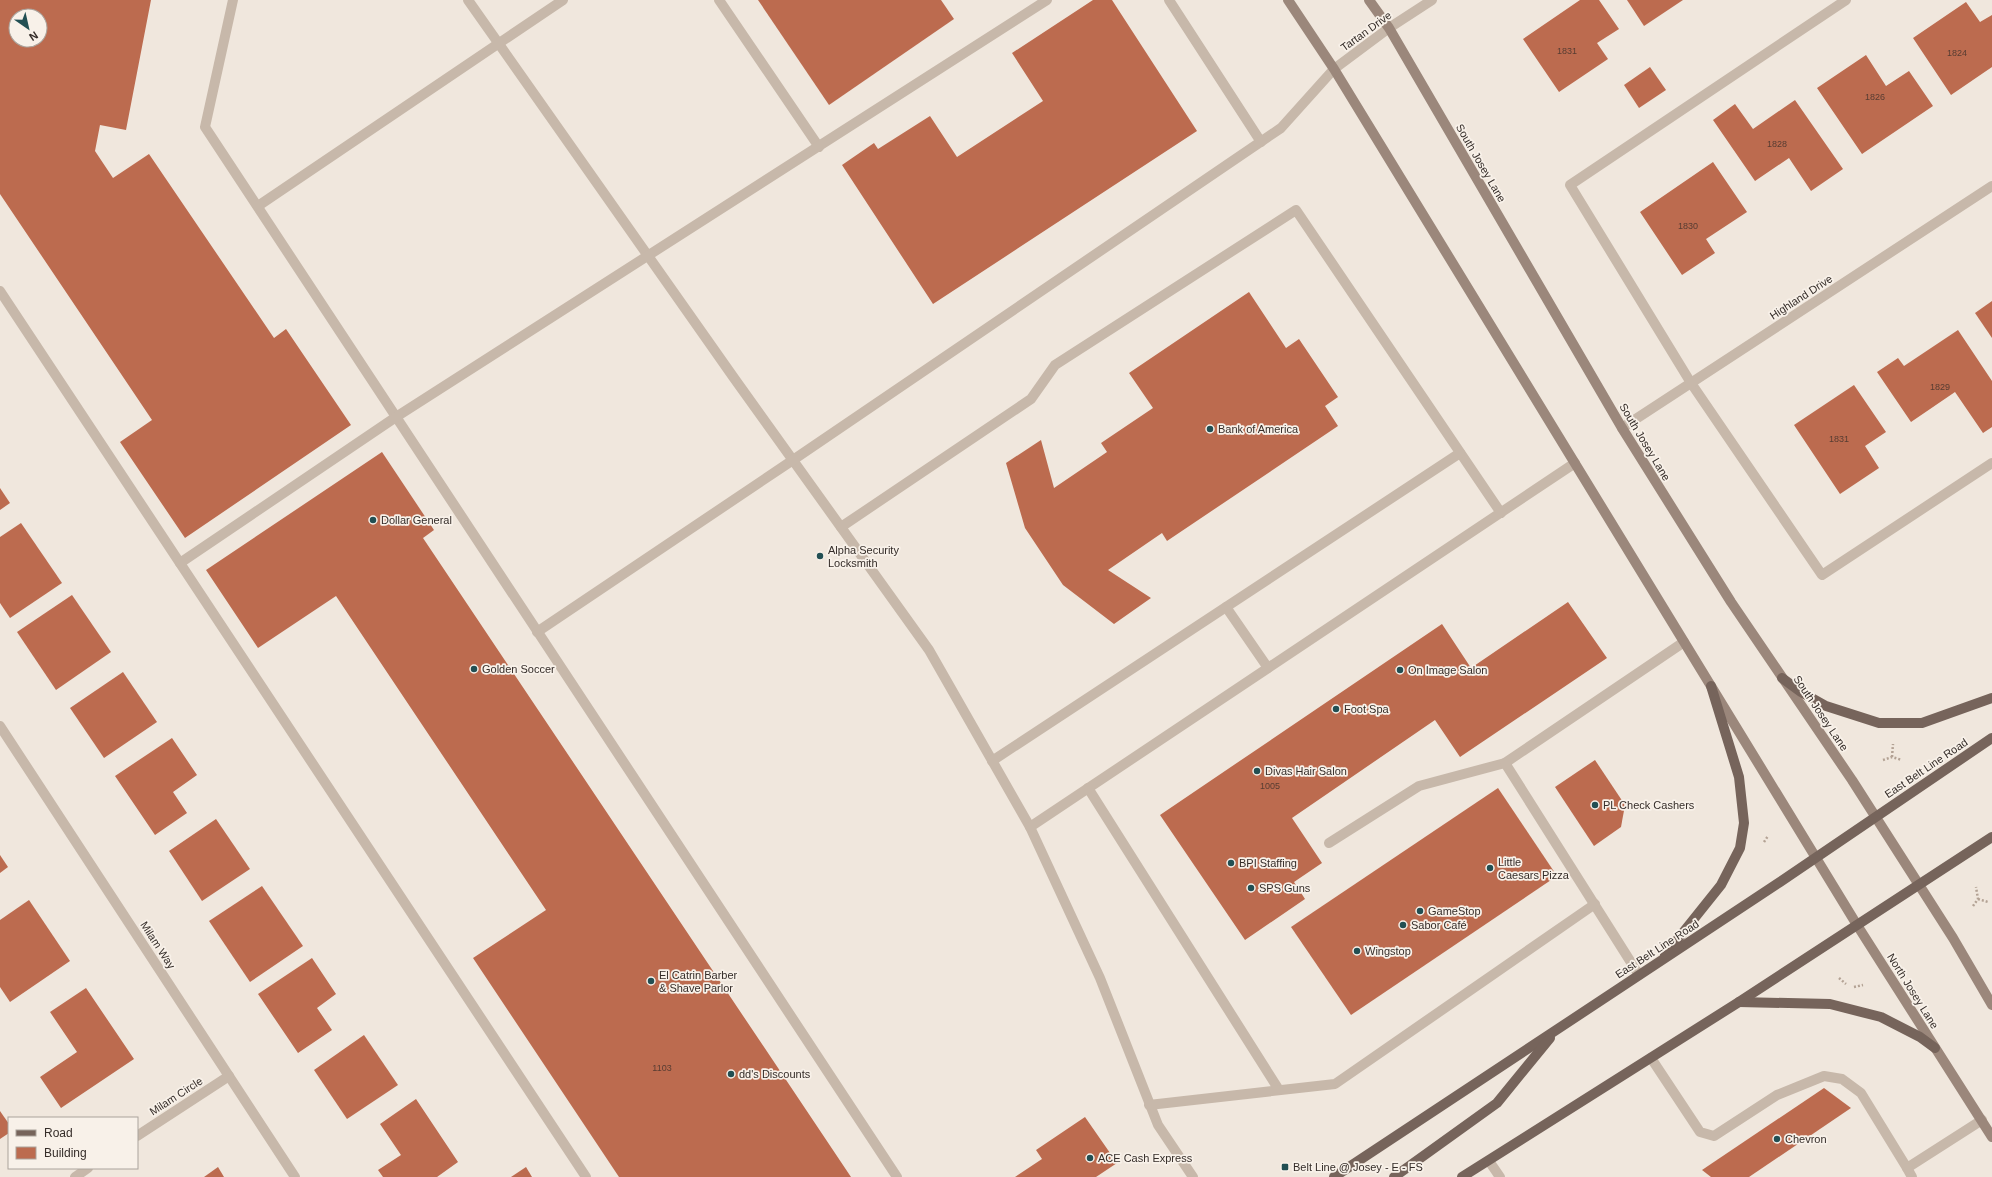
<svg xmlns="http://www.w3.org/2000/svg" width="1992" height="1177" font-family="Arial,sans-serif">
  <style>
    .building { fill: #bc6b4f; fill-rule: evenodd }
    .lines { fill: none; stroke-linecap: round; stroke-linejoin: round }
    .path { stroke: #b3a294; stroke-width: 2.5; stroke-dasharray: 2 2; stroke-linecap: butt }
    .service { stroke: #c7b8aa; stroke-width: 10 }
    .minor { stroke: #c7b8aa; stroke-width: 10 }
    .secondary { stroke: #9b877b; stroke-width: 10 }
    .primary { stroke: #76645b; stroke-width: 10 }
    .poi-dot { fill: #224f53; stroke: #f8f1e9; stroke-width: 1.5 }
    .labels { text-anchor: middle; stroke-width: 3.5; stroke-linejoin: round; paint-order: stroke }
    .number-label { font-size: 9px; fill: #573c32 }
    .street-label { font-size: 11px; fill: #352d29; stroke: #f8f1e9 }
    .poi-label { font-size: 11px; fill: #352d29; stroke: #f8f1e9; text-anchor: start }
  </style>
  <rect width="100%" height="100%" fill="#f0e7dd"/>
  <!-- building -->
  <g class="building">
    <path d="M 0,0 L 151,0 L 126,130 L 100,125 L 95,151 L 113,178 L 149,154 L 274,338 L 286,329 L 351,425 L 185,538 L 120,442 L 152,420 L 0,194 ZM 16,16 L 40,16 L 40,40 L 16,40 Z"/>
    <path d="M 758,0 L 941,0 L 954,19 L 829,105 Z"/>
    <path d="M 1093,0 L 1112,0 L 1197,131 L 933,304 L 842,165 L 874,143 L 878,149 L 930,116 L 957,157 L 1043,101 L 1012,53 Z"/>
    <path d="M 1580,0 L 1599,0 L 1619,29 L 1597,43 L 1608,59 L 1559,92 L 1523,39 Z"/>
    <path d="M 1627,0 L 1683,0 L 1644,26 Z"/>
    <path d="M 1966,2 L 1980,22 L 1992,15 L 1992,67 L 1951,95 L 1913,38 Z"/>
    <path d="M 1866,55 L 1886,86 L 1909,71 L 1933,106 L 1862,154 L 1817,88 Z"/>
    <path d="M 1650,67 L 1666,90 L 1639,108 L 1624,85 Z"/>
    <path d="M 1795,100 L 1843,169 L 1811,191 L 1789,158 L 1755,181 L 1713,120 L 1735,104 L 1753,129 Z"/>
    <path d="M 1713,162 L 1747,212 L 1706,239 L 1715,253 L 1682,275 L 1640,212 Z"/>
    <path d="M 1249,292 L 1286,348 L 1299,339 L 1338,397 L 1325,406 L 1338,426 L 1167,541 L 1162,533 L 1108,570 L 1151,598 L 1114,624 L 1063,585 L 1025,528 L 1006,463 L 1041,440 L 1054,488 L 1107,452 L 1101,443 L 1153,408 L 1129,373 Z"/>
    <path d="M 1992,301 L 1992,338 L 1975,313 Z"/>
    <path d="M 1958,330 L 1992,381 L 1992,427 L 1983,433 L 1955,392 L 1911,422 L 1877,372 L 1898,358 L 1904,366 Z"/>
    <path d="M 1854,385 L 1886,432 L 1865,446 L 1879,468 L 1840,494 L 1794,425 Z"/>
    <path d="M 382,452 L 434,530 L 423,538 L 851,1177 L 619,1177 L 473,958 L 546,910 L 336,596 L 258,648 L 206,570 Z"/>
    <path d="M 0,488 L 10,503 L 0,510 Z"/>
    <path d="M 21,523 L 62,583 L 10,618 L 0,603 L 0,537 Z"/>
    <path d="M 72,595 L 111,652 L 56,690 L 17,632 Z"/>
    <path d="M 1568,602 L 1607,658 L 1460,757 L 1435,720 L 1292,818 L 1322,863 L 1294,882 L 1305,899 L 1245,940 L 1160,815 L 1442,624 L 1471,668 Z"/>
    <path d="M 123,672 L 157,722 L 104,758 L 70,708 Z"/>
    <path d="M 172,738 L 197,775 L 173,792 L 187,813 L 155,835 L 115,776 Z"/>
    <path d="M 1595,760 L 1625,805 L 1621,827 L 1594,846 L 1555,787 Z"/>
    <path d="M 1498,788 L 1557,876 L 1351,1015 L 1291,927 Z"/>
    <path d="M 216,819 L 250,869 L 202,901 L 169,851 Z"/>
    <path d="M 0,855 L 8,867 L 0,873 Z"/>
    <path d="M 262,886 L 303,946 L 250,982 L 209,921 Z"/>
    <path d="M 29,900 L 70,961 L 10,1002 L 0,987 L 0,920 Z"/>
    <path d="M 312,958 L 336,994 L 317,1008 L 332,1030 L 298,1053 L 258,994 Z"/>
    <path d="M 86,988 L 134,1059 L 61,1108 L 40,1077 L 77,1052 L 50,1012 Z"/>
    <path d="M 364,1035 L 398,1085 L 347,1119 L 314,1070 Z"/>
    <path d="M 1824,1088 L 1851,1108 L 1749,1177 L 1711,1177 L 1702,1170 Z"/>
    <path d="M 416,1099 L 458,1162 L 437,1177 L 383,1177 L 378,1170 L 401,1155 L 380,1124 Z"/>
    <path d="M 0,1111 L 9,1124 L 9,1133 L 0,1139 Z"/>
    <path d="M 1085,1117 L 1117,1163 L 1096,1177 L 1015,1177 L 1042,1159 L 1036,1150 Z"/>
    <path d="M 218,1167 L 224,1177 L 204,1177 Z"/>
    <path d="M 526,1167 L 532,1177 L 511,1177 Z"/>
  </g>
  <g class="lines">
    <!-- path -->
    <g class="path">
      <path d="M 1892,757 L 1893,744"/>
      <path d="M 1883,760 L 1892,757 L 1902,760"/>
      <path d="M 1764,842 L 1768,836"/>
      <path d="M 1978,899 L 1988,902"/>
      <path d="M 1973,906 L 1978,899 L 1976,887"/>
      <path d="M 1839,978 L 1846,984"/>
      <path d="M 1854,987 L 1863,985"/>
    </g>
    <!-- service -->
    <g class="service">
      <path d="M 233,0 L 205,127 L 897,1177"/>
      <path d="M 468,0 L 734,378 L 929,650 L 1030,827 L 1100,978 L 1158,1125 L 1193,1177"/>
      <path d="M 719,0 L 819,147"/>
      <path d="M 1169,0 L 1261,142"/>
      <path d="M 1846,0 L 1570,185 L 1691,383 L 1822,575 L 1992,463"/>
      <path d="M 258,206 L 563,0"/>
      <path d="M 0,291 L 586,1177"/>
      <path d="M 841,527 L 1031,399 L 1055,365 L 1296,210 L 1501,513"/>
      <path d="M 180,563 L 396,417 L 1047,0"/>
      <path d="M 1226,607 L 1268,668"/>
      <path d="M 537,632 L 793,460 L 1281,128 L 1334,69"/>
      <path d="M 992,761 L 1460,453"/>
      <path d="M 1088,788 L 1279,1090"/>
      <path d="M 1030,827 L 1575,463"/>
      <path d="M 1329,843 L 1419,786 L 1505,763"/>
      <path d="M 1639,975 L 1505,763 L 1684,642"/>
      <path d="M 1651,1058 L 1700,1132 L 1714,1136 L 1777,1095 L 1824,1076 L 1842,1079 L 1861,1093 L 1907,1168 L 1982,1120"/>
      <path d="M 1149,1105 L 1335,1084 L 1595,904"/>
      <path d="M 1489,1161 L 1500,1177"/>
      <path d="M 1907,1168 L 1912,1177"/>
    </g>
    <!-- minor -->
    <g class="minor">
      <path d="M 1334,69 L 1389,28 L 1432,0"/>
      <path d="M 1622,428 L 1992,186"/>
      <path d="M 0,726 L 295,1177"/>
      <path d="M 137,1136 L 229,1076"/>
      <path d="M 75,1177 L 88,1168"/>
    </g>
    <!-- secondary -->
    <g class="secondary">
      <path d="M 1288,0 L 1334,69 L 1857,925 L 1992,1137"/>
      <path d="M 1369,0 L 1389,28 L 1622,428 L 1731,602 L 1852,780 L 1953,938 L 1992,1005"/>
    </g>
    <!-- primary -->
    <g class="primary">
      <path d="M 1782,678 L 1801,692 L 1826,706 L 1879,723 L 1922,723 L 1992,698"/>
      <path d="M 1665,955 L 1721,885 L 1740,848 L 1744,823 L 1739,777 L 1711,686"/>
      <path d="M 1739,1002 L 1830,1004 L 1881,1017 L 1920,1037 L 1935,1048"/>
      <path d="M 1334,1177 L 1780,882 L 1992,738"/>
      <path d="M 1394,1177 L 1497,1103 L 1550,1038"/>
      <path d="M 1462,1177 L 1739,1002 L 1992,837"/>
    </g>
  </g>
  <!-- markers -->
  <g class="poi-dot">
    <circle cx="1210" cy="429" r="4"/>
    <circle cx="373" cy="520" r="4"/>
    <circle cx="820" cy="556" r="4"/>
    <circle cx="474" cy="669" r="4"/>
    <circle cx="1400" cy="670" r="4"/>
    <circle cx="1336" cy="709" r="4"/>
    <circle cx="1257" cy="771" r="4"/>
    <circle cx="1595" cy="805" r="4"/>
    <circle cx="1231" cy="863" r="4"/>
    <circle cx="1490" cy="868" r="4"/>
    <circle cx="1251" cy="888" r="4"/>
    <circle cx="1420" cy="911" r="4"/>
    <circle cx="1403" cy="925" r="4"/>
    <circle cx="1357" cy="951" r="4"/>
    <circle cx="651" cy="981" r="4"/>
    <circle cx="731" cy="1074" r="4"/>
    <circle cx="1777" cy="1139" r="4"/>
    <circle cx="1090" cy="1158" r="4"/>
    <rect x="1281" y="1163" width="8" height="8" rx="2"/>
  </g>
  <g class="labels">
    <!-- number labels -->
    <g class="number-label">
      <text x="1567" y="54">1831</text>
      <text x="1957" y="56">1824</text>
      <text x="1875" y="100">1826</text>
      <text x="1777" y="147">1828</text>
      <text x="1688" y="229">1830</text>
      <text x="1940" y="390">1829</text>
      <text x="1839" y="442">1831</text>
      <text x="1270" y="789">1005</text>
      <text x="662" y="1071">1103</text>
    </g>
    <!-- street labels -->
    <g class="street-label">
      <text transform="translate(1366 31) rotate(-36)" y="4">Tartan Drive</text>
      <text transform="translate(1481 163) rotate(60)" y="4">South Josey Lane</text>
      <text transform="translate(1801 297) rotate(-33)" y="4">Highland Drive</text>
      <text transform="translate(1645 442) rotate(59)" y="4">South Josey Lane</text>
      <text transform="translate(1821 713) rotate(56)" y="4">South Josey Lane</text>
      <text transform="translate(1926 768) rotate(-34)" y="4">East Belt Line Road</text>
      <text transform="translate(158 945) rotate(57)" y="4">Milam Way</text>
      <text transform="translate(1657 949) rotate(-33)" y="4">East Belt Line Road</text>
      <text transform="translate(1913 991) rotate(58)" y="4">North Josey Lane</text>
      <text transform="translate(176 1096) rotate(-33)" y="4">Milam Circle</text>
    </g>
    <!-- poi labels -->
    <g class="poi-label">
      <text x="1218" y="433">Bank of America</text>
      <text x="381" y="524">Dollar General</text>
      <text x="828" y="554">Alpha Security<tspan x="828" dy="13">Locksmith</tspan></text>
      <text x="482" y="673">Golden Soccer</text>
      <text x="1408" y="674">On Image Salon</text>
      <text x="1344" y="713">Foot Spa</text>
      <text x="1265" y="775">Divas Hair Salon</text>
      <text x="1603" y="809">PL Check Cashers</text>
      <text x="1498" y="866">Little<tspan x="1498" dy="13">Caesars Pizza</tspan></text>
      <text x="1239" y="867">BPI Staffing</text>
      <text x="1259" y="892">SPS Guns</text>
      <text x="1428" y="915">GameStop</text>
      <text x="1411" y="929">Sabor Café</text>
      <text x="1365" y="955">Wingstop</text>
      <text x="659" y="979">El Catrin Barber<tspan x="659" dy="13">&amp; Shave Parlor</tspan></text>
      <text x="739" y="1078">dd's Discounts</text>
      <text x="1785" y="1143">Chevron</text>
      <text x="1098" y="1162">ACE Cash Express</text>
      <text x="1293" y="1171">Belt Line @ Josey - E - FS</text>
    </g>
  </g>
  <!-- legend -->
  <rect x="8" y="1117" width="130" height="52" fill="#f8f1e9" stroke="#aaa39c"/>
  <rect x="16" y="1130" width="20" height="6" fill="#76645b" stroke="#aaa39c"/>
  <text x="44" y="1137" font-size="12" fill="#352d29">Road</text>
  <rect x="16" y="1147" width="20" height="12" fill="#bc6b4f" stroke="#aaa39c"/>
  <text x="44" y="1157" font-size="12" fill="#352d29">Building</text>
  <!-- north arrow -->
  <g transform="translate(28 28) rotate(146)"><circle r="19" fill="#f8f1e9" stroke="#aaa39c"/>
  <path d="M0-3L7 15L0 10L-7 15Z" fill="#224f53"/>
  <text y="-6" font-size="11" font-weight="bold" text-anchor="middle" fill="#352d29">N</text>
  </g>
</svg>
